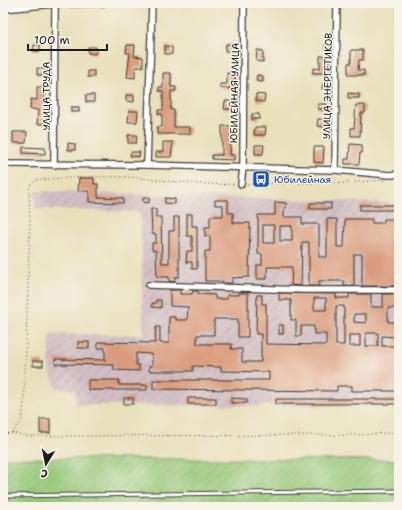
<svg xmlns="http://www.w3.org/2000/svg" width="402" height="510" font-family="'Shantell Sans',sans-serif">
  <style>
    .industrial { fill: url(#industrial-furrows) }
    .garden { fill: url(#garden-furrows); stroke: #5a724a }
    .building { fill: #da9c7e; fill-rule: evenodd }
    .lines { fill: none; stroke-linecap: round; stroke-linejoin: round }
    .lane-casing { stroke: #3b3934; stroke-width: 5 }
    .street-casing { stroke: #3b3934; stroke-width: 8 }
    .path { stroke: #3b3934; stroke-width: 1; stroke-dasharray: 1 3; stroke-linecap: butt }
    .lane { stroke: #fff; stroke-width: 3 }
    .street { stroke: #fff; stroke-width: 5.5 }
    .labels { text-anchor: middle; stroke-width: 3; stroke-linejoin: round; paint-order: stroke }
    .street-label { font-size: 10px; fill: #1c1c1c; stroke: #f7f3e8 }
    .transit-label { font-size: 10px; fill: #164399; stroke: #f7f3e8; text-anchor: start }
  </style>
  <defs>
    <pattern id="industrial-furrows" width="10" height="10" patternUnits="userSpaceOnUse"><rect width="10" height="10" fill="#d2bec3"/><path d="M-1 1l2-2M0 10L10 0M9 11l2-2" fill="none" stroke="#b4a3a7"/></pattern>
    <pattern id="garden-furrows" width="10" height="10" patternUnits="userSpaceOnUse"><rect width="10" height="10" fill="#97c878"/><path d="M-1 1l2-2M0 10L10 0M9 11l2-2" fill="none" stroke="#82ab67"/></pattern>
  </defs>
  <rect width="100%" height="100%" fill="#f7f3e8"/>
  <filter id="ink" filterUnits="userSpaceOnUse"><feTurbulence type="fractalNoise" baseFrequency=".025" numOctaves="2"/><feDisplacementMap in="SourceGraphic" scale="8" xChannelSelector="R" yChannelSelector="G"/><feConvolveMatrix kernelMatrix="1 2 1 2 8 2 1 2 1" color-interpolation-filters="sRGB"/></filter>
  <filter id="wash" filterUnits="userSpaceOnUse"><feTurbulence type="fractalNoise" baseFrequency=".012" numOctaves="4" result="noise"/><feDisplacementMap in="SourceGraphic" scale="16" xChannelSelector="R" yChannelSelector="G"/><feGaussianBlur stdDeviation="0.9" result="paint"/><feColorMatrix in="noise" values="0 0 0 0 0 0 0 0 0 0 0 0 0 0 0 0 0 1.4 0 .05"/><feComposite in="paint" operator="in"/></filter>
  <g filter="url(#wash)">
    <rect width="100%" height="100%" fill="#e8e0bb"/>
    <!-- industrial -->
    <path class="industrial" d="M 35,191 L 399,203 L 399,406 L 76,405 L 75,390 L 56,388 L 49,369 L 50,334 L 143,335 L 141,212 L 35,209 Z"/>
    <!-- garden -->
    <path class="garden" d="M 3,458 L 399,460 L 399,507 L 3,507 Z"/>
    <g id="blocks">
      <!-- building -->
      <g class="building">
        <path d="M 226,44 L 235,44 L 235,51 L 225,51 Z"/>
        <path d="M 325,44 L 332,45 L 332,49 L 325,49 Z"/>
        <path d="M 34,45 L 40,45 L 40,51 L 33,51 Z"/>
        <path d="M 127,45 L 135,45 L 134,56 L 143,57 L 143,67 L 135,67 L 135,78 L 127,77 L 130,53 L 126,53 Z"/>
        <path d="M 165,46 L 172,47 L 172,54 L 165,54 Z"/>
        <path d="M 88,47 L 96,47 L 96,54 L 88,53 Z"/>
        <path d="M 257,50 L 263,51 L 263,62 L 256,61 Z"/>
        <path d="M 351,50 L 363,50 L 363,60 L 359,60 L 358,70 L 364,70 L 364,75 L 348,75 L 348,63 L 351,63 Z"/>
        <path d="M 320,56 L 329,56 L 329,64 L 326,64 L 326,73 L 313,73 L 313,68 L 320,69 Z"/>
        <path d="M 37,68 L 45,69 L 45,75 L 37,75 Z"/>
        <rect x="88" y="71" width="6" height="6"/>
        <path d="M 163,73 L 171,73 L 171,87 L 176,87 L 176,91 L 171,91 L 171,110 L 174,110 L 174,127 L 190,127 L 190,134 L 157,134 L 157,127 L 162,127 L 162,114 L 158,114 L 158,110 L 163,110 L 163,91 L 159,91 L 159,87 L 163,87 Z"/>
        <path d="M 227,73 L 235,74 L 235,84 L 237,85 L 237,89 L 220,88 L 220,84 L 227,84 Z"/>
        <path d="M 257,75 L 263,76 L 263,82 L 256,81 Z"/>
        <path d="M 323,83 L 330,83 L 330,89 L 322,89 Z"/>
        <path d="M 37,87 L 44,87 L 44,100 L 48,100 L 47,110 L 45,110 L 44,124 L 37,124 L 38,110 L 30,109 L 31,99 L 37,100 Z"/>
        <path d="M 348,93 L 359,94 L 359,98 L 348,98 Z"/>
        <path d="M 256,94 L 265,95 L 264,102 L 256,101 Z"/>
        <rect x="86" y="95" width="8" height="7"/>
        <path d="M 126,95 L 134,95 L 134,102 L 126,101 Z"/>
        <path d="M 225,101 L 236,101 L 235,109 L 224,109 Z"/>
        <path d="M 318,104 L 327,104 L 326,109 L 318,109 Z"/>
        <path d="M 356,105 L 365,105 L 365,113 L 361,113 L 360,136 L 351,136 L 351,128 L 354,128 Z"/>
        <rect x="71" y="107" width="8" height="5"/>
        <path d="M 129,111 L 138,111 L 137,122 L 128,122 Z"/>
        <rect x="252" y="114" width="7" height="5"/>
        <path d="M 318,119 L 328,120 L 328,127 L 317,126 Z"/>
        <path d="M 222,126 L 233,126 L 233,134 L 231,134 L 230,155 L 234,155 L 234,160 L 212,159 L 212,155 L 222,155 Z"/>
        <path d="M 255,127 L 266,127 L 265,135 L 254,135 Z"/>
        <path d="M 13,132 L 27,132 L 26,143 L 13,143 Z"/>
        <path d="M 128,135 L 137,135 L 136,143 L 128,143 Z"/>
        <path d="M 163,142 L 173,142 L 171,157 L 156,157 L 156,152 L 163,152 Z"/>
        <path d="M 68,143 L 75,144 L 75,150 L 68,150 Z"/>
        <path d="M 350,144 L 362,145 L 362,153 L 360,153 L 359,164 L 345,164 L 345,159 L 349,159 Z"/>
        <path d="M 255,145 L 264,145 L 263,154 L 255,154 Z"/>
        <path d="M 23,147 L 45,148 L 45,154 L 23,153 Z"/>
        <path d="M 314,147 L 324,147 L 323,163 L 314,162 Z"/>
        <path d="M 131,152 L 140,152 L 139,157 L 130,156 Z"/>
        <path d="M 79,178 L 94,178 L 94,184 L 98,184 L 98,197 L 123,198 L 123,203 L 89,202 L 89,191 L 78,191 Z"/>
        <path d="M 143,198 L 149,198 L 149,203 L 143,202 Z"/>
        <path d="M 165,198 L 175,199 L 175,204 L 165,203 Z"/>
        <path d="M 215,200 L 228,200 L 228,213 L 233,213 L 233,223 L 250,223 L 249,277 L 232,278 L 232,283 L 222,283 L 222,281 L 205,281 L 205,251 L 210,251 L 210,236 L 205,236 L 205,227 L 210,227 L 210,216 L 223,216 L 223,205 L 215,205 Z"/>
        <path d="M 275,202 L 286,203 L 286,208 L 284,208 L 284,217 L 302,217 L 302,224 L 319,224 L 319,257 L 327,257 L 327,219 L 337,219 L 337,247 L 344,247 L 345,219 L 372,219 L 372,223 L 384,223 L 384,219 L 399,219 L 399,286 L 362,286 L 362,254 L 354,254 L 354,286 L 344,286 L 344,281 L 319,281 L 319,286 L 309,286 L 309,242 L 302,242 L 301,286 L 291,285 L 292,267 L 267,267 L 267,279 L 257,279 L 257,265 L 262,265 L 262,254 L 258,254 L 258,215 L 275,215 ZM 263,225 L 274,225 L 274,243 L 263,243 ZM 280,226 L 292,226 L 292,241 L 280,241 Z"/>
        <rect x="310" y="203" width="21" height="6"/>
        <rect x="360" y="205" width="39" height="5"/>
        <path d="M 151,209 L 156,209 L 156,217 L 161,217 L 162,263 L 169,263 L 169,231 L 174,231 L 174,217 L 179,217 L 179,277 L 175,277 L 175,282 L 169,281 L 169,277 L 157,277 L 156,250 L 152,250 L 152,243 L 156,243 L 156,234 L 152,234 Z"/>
        <path d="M 187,214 L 192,214 L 192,226 L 197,226 L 197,269 L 192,269 L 192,262 L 186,262 L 187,251 L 192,251 L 192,236 L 187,236 Z"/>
        <path d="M 170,290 L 180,290 L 180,294 L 192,294 L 193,291 L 198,291 L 198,294 L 215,295 L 215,299 L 227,299 L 227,295 L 239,295 L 239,293 L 248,293 L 248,337 L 238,337 L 238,319 L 214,319 L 214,335 L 197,335 L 197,344 L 232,344 L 231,349 L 242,349 L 242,362 L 261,362 L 261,334 L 256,334 L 257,295 L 262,295 L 262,304 L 266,304 L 266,344 L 326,345 L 326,334 L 314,334 L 314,326 L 301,326 L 301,336 L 296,336 L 296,320 L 291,320 L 291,300 L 279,300 L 279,293 L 336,294 L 336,298 L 349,298 L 349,294 L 371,294 L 371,307 L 383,307 L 383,294 L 399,294 L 399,308 L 388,308 L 388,322 L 399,322 L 399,391 L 352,391 L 352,386 L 337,386 L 337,391 L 153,389 L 153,380 L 269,380 L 269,372 L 221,371 L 221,367 L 193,366 L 193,371 L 149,371 L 149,366 L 152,366 L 152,354 L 136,353 L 136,365 L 139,365 L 139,371 L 114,370 L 114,365 L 55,364 L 55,359 L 105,360 L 105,348 L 98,348 L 98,342 L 155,343 L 156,327 L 160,327 L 160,343 L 169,343 L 169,317 L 175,317 L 175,320 L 187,320 L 188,307 L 170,306 ZM 314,298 L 326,298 L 326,310 L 314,310 ZM 336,306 L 344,306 L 344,345 L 336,345 ZM 354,314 L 366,314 L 366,323 L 354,322 ZM 366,333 L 378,333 L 378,346 L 366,346 ZM 349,335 L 360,335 L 360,346 L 349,346 ZM 382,336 L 395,337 L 395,346 L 382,346 Z"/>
        <path d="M 156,300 L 161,300 L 161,308 L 152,307 L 152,303 L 156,303 Z"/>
        <rect x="279" y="325" width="4" height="9"/>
        <rect x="78" y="342" width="11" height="6"/>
        <rect x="33" y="361" width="10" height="5"/>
        <path d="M 88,380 L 119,380 L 119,385 L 147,385 L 147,390 L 88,390 Z"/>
        <rect x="124" y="398" width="9" height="6"/>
        <rect x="188" y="398" width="28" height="6"/>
        <path d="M 231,398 L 247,399 L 247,403 L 231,403 Z"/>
        <rect x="276" y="399" width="123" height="5"/>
        <rect x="40" y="419" width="10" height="14"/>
      </g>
    </g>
  </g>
  <g filter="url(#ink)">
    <use href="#blocks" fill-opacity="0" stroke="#3b3934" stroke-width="1"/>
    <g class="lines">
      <defs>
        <path id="lane" d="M 3,496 L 399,491"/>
        <g id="street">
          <path d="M 3,9 L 55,4 L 103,3"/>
          <path d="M 3,164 L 147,165 L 335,170 L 390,175 L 399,174"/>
          <path d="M 54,165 L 55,3"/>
          <path d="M 147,165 L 152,3"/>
          <path d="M 335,170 L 337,3"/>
          <path d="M 241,184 L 243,168 L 244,3"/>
          <path d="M 149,285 L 305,290 L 399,290"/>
        </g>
      </defs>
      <!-- lane casing -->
      <use href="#lane" class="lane-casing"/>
      <!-- street casing -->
      <use href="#street" class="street-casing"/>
      <!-- path -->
      <g class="path">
        <path d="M 247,184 L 345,183 L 385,180"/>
        <path d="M 12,433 L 22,420 L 24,402 L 30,223 L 29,189 L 31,184 L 36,180 C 65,178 95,176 125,177 C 162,179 198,186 235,184"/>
        <path d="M 3,434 L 12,433 L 28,436 L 361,435 L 399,432"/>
      </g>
      <!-- lane -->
      <use href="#lane" class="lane"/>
      <!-- street -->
      <use href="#street" class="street"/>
    </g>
  </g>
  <!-- icons -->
  <defs>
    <symbol id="bus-square" viewBox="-11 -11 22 22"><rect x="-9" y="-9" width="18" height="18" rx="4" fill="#1a4fb4" stroke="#f7f3e8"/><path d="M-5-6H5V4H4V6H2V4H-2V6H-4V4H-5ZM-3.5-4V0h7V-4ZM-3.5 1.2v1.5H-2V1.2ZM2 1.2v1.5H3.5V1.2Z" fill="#fff"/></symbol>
  </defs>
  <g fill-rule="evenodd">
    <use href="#bus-square" x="251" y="169" width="20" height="20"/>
  </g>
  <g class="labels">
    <!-- street labels -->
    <g class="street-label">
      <text transform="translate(327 86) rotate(-89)" y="4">УЛИЦА ЭНЕРГЕТИКОВ</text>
      <text transform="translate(234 93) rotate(-89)" y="4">ЮБИЛЕЙНАЯ УЛИЦА</text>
      <text transform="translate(46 96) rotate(-90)" y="4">УЛИЦА ТРУДА</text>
    </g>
    <!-- transit labels -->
    <g class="transit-label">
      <text x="274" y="183">Юбилейная</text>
    </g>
  </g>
  <!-- margin -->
  <rect width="402" height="510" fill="none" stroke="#f7f3e8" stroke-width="16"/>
  <!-- north arrow -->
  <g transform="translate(46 464) rotate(190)" stroke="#f7f3e8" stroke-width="3" paint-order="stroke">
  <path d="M0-3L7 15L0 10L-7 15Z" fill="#1c1c1c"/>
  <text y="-6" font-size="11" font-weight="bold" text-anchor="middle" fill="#1c1c1c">С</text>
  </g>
  <!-- scale -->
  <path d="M28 44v6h79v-6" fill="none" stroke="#1c1c1c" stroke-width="2"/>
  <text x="34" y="44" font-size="12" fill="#1c1c1c" stroke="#f7f3e8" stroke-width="3" paint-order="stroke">100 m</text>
</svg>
